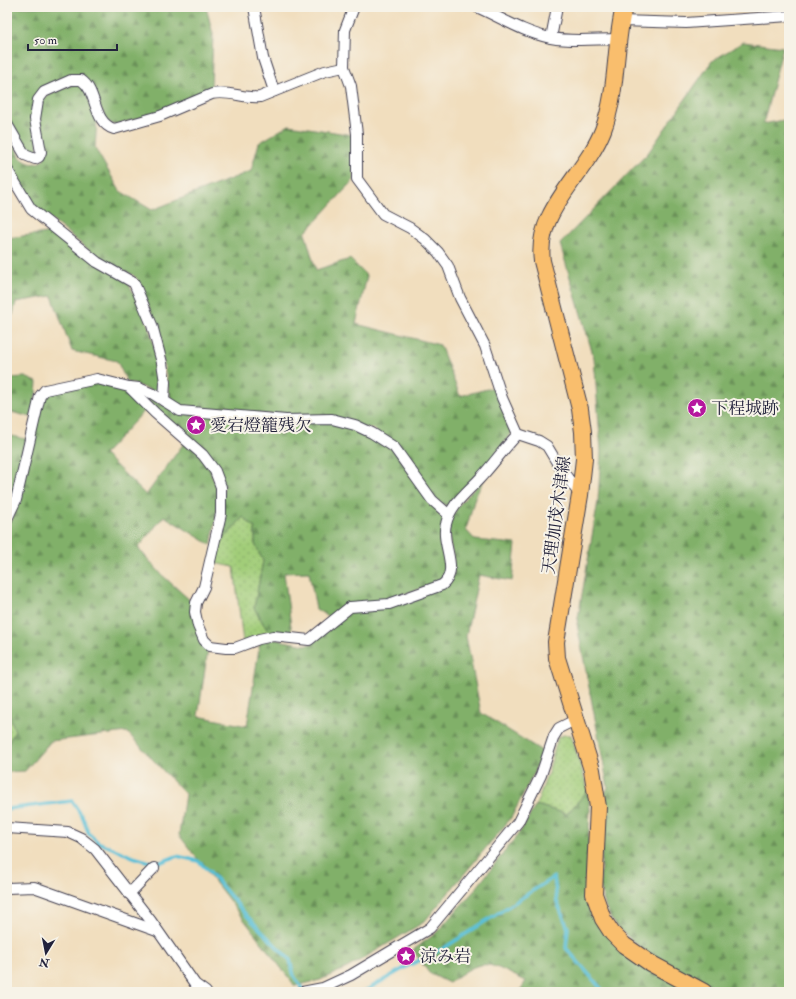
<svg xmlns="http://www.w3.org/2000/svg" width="796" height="999" font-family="'IM FELL Double Pica','Noto Serif JP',serif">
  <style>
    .grass { fill: url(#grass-dots); stroke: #62785a }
    .forest { fill: url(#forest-firs); stroke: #526952 }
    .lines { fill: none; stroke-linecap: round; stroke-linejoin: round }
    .stream { stroke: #5ac0d8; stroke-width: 3.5 }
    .minor-casing { stroke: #413e4f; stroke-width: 12 }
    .primary-casing { stroke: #413e4f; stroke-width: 18 }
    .minor { stroke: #fff; stroke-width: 10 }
    .primary { stroke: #f9be6d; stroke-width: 16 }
    .labels { text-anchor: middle; stroke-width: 4; stroke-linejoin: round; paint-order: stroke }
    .poi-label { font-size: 17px; fill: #22223b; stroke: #f7f3e8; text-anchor: start }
    .street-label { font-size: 17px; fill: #22223b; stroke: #f7f3e8 }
  </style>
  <defs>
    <pattern id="grass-dots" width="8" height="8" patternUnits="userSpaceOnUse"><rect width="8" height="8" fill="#a2cd79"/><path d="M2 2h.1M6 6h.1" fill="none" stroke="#8bb06a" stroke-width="1.8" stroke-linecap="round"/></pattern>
    <pattern id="forest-firs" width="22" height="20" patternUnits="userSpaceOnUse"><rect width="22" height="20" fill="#81b069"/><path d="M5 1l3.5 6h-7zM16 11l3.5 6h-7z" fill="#698f58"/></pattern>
  </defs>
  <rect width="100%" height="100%" fill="#f7f3e8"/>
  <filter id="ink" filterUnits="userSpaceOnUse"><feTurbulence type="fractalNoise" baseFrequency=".025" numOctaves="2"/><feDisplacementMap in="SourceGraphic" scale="8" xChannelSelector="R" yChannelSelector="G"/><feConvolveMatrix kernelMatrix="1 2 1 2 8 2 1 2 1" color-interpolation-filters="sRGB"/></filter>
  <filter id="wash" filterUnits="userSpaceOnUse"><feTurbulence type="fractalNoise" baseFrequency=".012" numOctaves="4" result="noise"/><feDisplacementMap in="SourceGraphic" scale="16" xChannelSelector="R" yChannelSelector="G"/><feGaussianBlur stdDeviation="0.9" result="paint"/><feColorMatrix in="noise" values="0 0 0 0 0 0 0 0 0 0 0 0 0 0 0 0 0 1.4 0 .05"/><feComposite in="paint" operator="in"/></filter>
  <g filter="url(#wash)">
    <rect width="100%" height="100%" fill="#f1debe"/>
    <!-- grass -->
    <g class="grass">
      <path d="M 243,517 L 255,528 L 255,544 L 263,561 L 254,608 L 269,633 L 243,642 L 234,567 L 214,563 L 218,546 Z"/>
      <path d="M 7,707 L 15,731 L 7,746 Z"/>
      <path d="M 564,735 L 571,735 L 588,790 L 567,814 L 536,805 L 548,773 L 558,737 Z"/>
    </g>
    <!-- forest -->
    <g class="forest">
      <path d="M 7,7 L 206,7 L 213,34 L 211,90 L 159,113 L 114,125 L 107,121 L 86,79 L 42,89 L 37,154 L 28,153 L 14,126 L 7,118 Z"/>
      <path d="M 743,42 L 783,47 L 763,124 L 789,119 L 789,992 L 714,992 L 651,956 L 619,929 L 610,917 L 605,905 L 600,885 L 605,794 L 608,787 L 577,624 L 598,501 L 601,452 L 594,358 L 560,244 L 648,153 L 712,61 Z"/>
      <path d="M 73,84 L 79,84 L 84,88 L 97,120 L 95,148 L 120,191 L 152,210 L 251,171 L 259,143 L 289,125 L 353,135 L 354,180 L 305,233 L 316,270 L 350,259 L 367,276 L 356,324 L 440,345 L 460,396 L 495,387 L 512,432 L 484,470 L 447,507 L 434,498 L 374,429 L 286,416 L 181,407 L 171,401 L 156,324 L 138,280 L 133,275 L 99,258 L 34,206 L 7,160 L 7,131 L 21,158 C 28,164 35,166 43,160 C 53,144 28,111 47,96 C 53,91 65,88 73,84 Z"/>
      <path d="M 54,232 L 128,282 L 149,326 L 158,364 L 161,390 L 157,392 L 127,382 L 117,361 L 72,351 L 52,296 L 16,302 L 13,315 L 7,315 L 7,238 Z"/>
      <path d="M 25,377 L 37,382 L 36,395 L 31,417 L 7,411 L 7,378 Z"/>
      <path d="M 97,383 L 128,390 L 146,409 L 104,454 L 146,495 L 184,443 C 225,479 221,494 211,545 L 164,516 L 138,548 L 162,575 L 192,602 L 208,649 L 198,716 L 247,726 L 260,642 L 273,639 L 305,645 L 311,644 L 351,611 L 450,583 C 460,564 447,547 449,528 C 450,509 473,491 485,478 L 475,497 L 466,530 L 475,540 L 516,544 L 512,581 L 479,575 L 466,636 L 481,713 L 542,751 L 533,775 L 511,818 L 424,922 L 347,968 L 320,980 L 295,986 L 179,835 L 185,794 L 127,732 L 51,741 L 25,771 L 7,772 L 7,746 L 15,731 L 7,707 L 7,525 L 12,519 L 43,398 L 47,393 Z"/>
      <path d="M 142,393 L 172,410 L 332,423 L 354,429 L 370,436 L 391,449 L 446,517 L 447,574 L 441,582 L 330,618 L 316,609 L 309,572 L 284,573 L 292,634 L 269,633 L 254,608 L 263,561 L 255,544 L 255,528 L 243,517 L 218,546 L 224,486 Z"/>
      <path d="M 7,435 L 26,439 L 12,499 L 7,513 Z"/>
      <path d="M 588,790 L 590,809 L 586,892 L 588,906 L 597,923 L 693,992 L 519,992 L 526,981 C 487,963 485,955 449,983 L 429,973 L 413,950 L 435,934 L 474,891 L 522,829 L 536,805 L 567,814 Z"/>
    </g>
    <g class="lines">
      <!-- stream -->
      <g class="stream">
        <path d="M 7,809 L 72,801 L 82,816 L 89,834 L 98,842 L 133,857 L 150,862 L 161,862 L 177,856 L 198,861 L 209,871 L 247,916 L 290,960 L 294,976 L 303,990"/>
        <path d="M 363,992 L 408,966 L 444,948 L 554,877 L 557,902 L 568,928 L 566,948 L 604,992"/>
      </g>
    </g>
  </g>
  <g filter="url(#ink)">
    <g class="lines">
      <defs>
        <g id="minor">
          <path d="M 254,7 L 263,58 L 274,91"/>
          <path d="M 354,7 L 345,30 L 344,67 L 351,86 L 357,134 L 357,179 L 383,214 L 410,228 L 425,239 L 438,252 L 448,266 L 460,298 L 485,346 L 502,398 L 518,434 L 539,441 L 547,446 L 559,466 L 580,495"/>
          <path d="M 477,7 C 501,18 525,33 551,38 C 572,42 596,39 618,39"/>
          <path d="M 620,21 L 686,23 L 789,16"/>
          <path d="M 551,38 L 557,7"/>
          <path d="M 7,124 L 25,155 L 35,159 L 39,157 L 41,152 L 35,119 L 38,100 L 44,92 L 71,80 L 81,80 C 98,91 92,122 114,129 L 160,116 L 212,94 C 228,90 244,99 260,97 L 325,71 L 344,67"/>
          <path d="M 7,169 L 31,209 L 97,262 L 134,283 L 152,325 L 162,363 L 165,382 L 164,401"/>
          <path d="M 130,387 L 139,388 L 153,394 L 180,411 L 286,420 L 332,419 L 355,425 L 372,433 L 394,447 L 432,500 L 448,514"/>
          <path d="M 7,519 L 16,500 L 40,396 L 45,390 L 97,379 L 129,387 L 155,413 L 203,455 L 215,471 L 221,487 L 221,514 L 204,587 L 196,603 L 195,612 L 198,626 L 204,640 L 210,646 L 226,648 L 235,648 L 259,639 L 273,636 L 309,640 L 350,607 L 389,604 L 442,585 C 461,570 440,544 446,524 C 451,503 468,492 482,476 C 495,462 505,447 518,434"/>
          <path d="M 7,828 L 68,832 L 81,838 L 95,849 L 151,921 L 195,984 L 206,992"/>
          <path d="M 7,888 L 34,887 L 157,931"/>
          <path d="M 129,894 L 154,868"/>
          <path d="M 302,992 L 323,988 L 351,975 L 430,928 L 518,822 L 541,775 L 554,736 L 559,728 L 575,720"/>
        </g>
        <path id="primary" d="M 624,7 C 614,47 618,91 603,130 C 585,176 535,210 542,261 L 580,409 L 583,432 L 584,459 L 580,495 L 556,642 L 557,658 L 592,770 L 598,807 L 594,894 L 603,919 L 612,933 L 624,945 L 650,963 L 704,992"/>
      </defs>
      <!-- minor casing -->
      <use href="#minor" class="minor-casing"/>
      <!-- primary casing -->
      <use href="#primary" class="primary-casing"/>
      <!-- minor -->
      <use href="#minor" class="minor"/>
      <!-- primary -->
      <use href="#primary" class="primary"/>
    </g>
  </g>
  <!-- icons -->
  <defs>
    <symbol id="sight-disc" viewBox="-11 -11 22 22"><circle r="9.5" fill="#b5179e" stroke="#f7f3e8"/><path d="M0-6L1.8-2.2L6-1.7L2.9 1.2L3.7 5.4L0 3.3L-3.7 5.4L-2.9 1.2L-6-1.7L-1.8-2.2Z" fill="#fff"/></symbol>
  </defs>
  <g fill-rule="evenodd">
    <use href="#sight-disc" x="686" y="397" width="22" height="22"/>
    <use href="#sight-disc" x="185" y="414" width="22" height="22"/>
    <use href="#sight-disc" x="395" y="945" width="22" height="22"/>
  </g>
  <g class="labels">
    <!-- poi labels -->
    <g class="poi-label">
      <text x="711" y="414">下程城跡</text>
      <text x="210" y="431">愛宕燈籠残欠</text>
      <text x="420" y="962">涼み岩</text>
    </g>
    <!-- street labels -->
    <g class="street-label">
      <text transform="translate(556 515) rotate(-82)" y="6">天理加茂木津線</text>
    </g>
  </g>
  <!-- margin -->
  <rect width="796" height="999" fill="none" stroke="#f7f3e8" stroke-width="24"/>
  <!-- north arrow -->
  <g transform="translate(46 953) rotate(190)" stroke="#f7f3e8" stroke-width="3" paint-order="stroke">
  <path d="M0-3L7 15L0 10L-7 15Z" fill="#22223b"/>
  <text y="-6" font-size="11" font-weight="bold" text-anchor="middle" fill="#22223b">N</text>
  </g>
  <!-- scale -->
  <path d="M28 44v6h89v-6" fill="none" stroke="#22223b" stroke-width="2"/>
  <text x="34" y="44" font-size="12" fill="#22223b" stroke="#f7f3e8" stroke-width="3" paint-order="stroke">50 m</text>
</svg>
